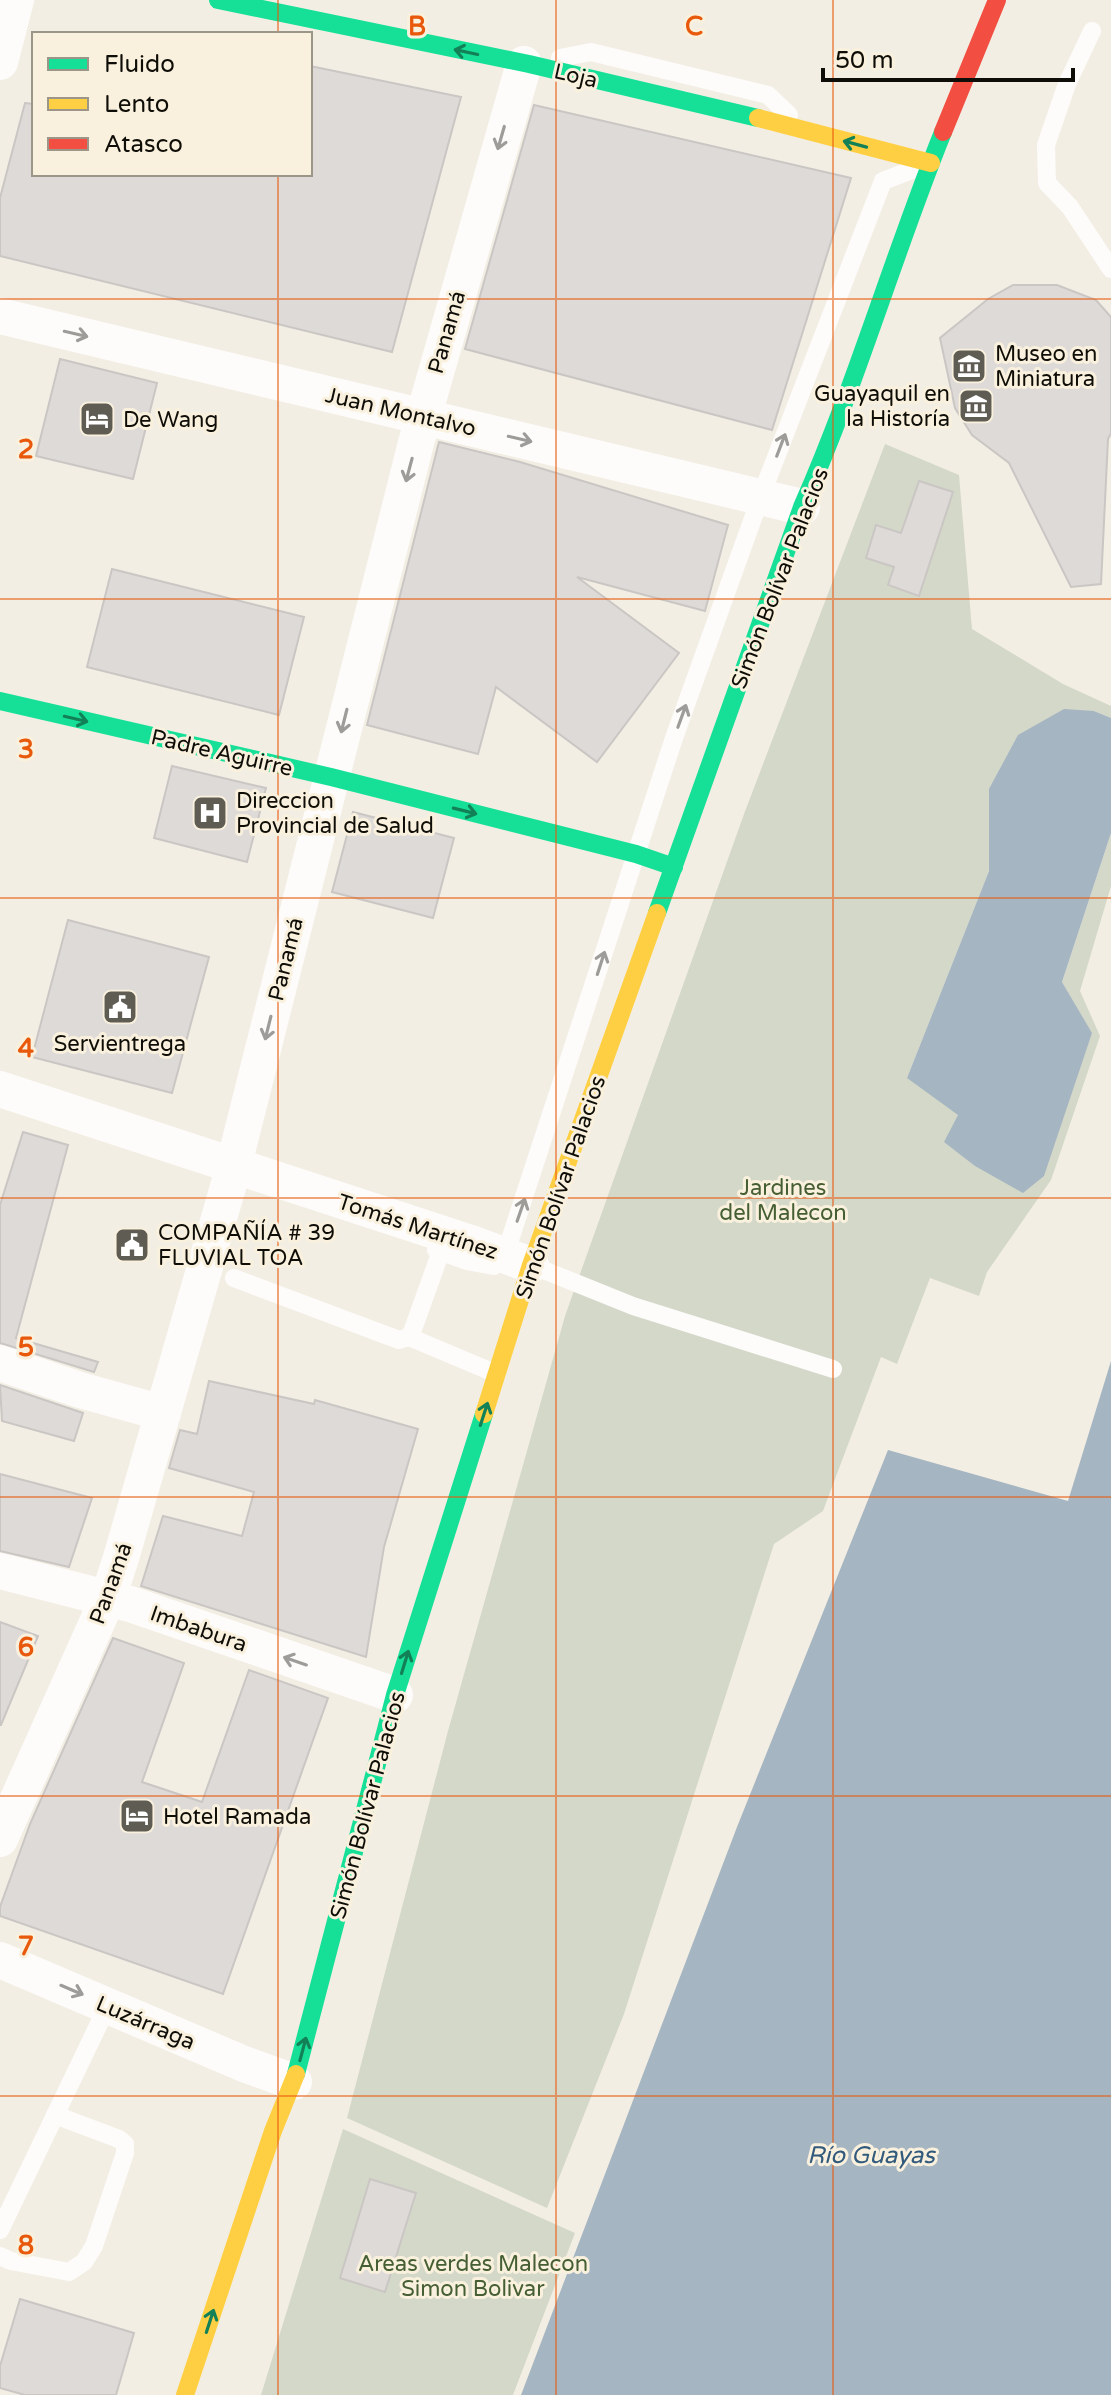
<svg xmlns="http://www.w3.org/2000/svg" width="1111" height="2395" font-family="'Varela Round',sans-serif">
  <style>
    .green { fill: #d4d8c9; fill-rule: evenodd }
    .water { fill: #a5b5c1 }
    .building { fill: #dedad8; stroke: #cac6c4; stroke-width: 2 }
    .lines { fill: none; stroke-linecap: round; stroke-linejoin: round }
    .lane { stroke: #fdfcfb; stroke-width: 18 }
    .street { stroke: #fdfcfb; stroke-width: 36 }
    .fast { stroke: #16e098; stroke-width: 18 }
    .slow { stroke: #ffcf43; stroke-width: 18 }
    .jam { stroke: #f24e42; stroke-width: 18 }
    .oneway { stroke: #138157 }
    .oneway2 { stroke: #9e9c99 }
    .grid { fill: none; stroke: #e8590c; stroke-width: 2; stroke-opacity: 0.55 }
    .labels { text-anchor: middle; stroke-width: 6; stroke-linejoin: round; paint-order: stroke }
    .street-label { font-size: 22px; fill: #0f0d07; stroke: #f9f1dd }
    .poi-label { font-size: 22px; fill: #0f0d07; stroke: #f9f1dd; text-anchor: start }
    .park-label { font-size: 22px; fill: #455e33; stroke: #f9f1dd }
    .water-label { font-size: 24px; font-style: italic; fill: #325a7d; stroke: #f9f1dd }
    .grid-label { font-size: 26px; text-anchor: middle; font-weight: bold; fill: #e8590c; stroke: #f9f1dd; stroke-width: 6; stroke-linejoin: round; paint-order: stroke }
  </style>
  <rect width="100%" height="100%" fill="#f3eee3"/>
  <!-- green -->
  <g class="green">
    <path d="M 885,444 L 959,475 L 972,629 L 1063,684 L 1111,706 L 1111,718 L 1094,711 L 989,789 L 989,871 L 907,1078 L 1092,1034 L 1062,982 L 1111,833 L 1111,886 L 1080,991 L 1100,1036 L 1051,1180 L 987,1272 L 979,1296 L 930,1278 L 897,1364 L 881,1357 L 823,1511 L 774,1544 L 624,2014 L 547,2208 L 347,2118 L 448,1731 L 565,1316 L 744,814 ZM 919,481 L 953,492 L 919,595 L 888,586 L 894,567 L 866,557 L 876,525 L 901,533 Z"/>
    <path d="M 343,2129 L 575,2233 L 513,2395 L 261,2395 ZM 370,2179 L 416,2193 L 385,2291 L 340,2277 Z"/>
  </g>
  <!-- water -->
  <g class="water">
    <path d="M 1064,709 L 1094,711 L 1111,718 L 1111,833 L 1062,982 L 1092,1033 L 1044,1176 L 1023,1193 L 975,1166 L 944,1142 L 958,1115 L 907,1078 L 989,871 L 989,789 L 1018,735 Z"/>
    <path d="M 1111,1361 L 1111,2395 L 521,2395 L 737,1827 L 888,1450 L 1068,1501 Z"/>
  </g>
  <!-- building -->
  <g class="building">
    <path d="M 310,66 L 461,97 L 392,352 L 0,256 L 0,198 L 25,103 L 34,104 L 34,174 L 310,174 Z"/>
    <path d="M 534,105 L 851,178 L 772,430 L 465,349 Z"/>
    <path d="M 1013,285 L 1057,285 L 1096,300 L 1111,317 L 1111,433 L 1108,439 L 1101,584 L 1071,587 L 1009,463 L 972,435 L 955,408 L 940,338 L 988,299 Z"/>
    <path d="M 60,359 L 157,383 L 133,479 L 36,456 Z"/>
    <path d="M 439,442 L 520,462 L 728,525 L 705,611 L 577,577 L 679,653 L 597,762 L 496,687 L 478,754 L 367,725 Z"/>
    <path d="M 919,481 L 953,492 L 919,596 L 888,585 L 894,567 L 866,558 L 876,525 L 901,533 Z"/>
    <path d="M 112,569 L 304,617 L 279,715 L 87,667 Z"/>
    <path d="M 172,766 L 266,788 L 247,862 L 154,838 Z"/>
    <path d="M 353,812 L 454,838 L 433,918 L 332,892 Z"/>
    <path d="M 68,920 L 209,957 L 172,1093 L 32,1057 Z"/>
    <path d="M 23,1132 L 68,1145 L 16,1338 L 98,1362 L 94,1372 L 0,1343 L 0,1205 Z"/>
    <path d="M 209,1381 L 314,1404 L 315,1400 L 418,1429 L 384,1547 L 366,1657 L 141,1586 L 163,1516 L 242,1536 L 254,1492 L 169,1468 L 180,1430 L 197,1434 Z"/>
    <path d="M 0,1385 L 83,1413 L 74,1441 L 2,1421 Z"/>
    <path d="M 0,1474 L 92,1498 L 69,1567 L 0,1551 Z"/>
    <path d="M 0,1622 L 38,1636 L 1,1725 L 0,1725 Z"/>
    <path d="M 113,1638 L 184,1663 L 142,1782 L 202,1802 L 249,1670 L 328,1698 L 223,1994 L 0,1916 L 0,1907 L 30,1824 Z"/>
    <path d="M 370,2179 L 416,2193 L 385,2292 L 340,2278 Z"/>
    <path d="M 20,2299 L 134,2333 L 116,2395 L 25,2395 L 0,2388 L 0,2366 Z"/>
  </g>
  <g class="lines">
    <!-- lane -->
    <g class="lane">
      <path d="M 1092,31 L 1067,84 L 1046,145 L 1047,183 L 1070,207 L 1111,269"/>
      <path d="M 560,58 L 591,52 L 768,95 L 789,115"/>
      <path d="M 436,1250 L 467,1261 L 494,1266 L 505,1255 L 674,738 L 761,496 L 883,181 L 917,168"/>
      <path d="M 531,1265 L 633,1306 L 833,1369"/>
      <path d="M 234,1278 L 399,1340 L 409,1337 L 412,1332 L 441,1251"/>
      <path d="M 409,1337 L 497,1374"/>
      <path d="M 0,2230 L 108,2005"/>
      <path d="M 0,2256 L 11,2261 L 69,2272 L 84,2262 L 94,2246 L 125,2153 L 125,2144 L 119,2139 L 55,2115"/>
    </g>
    <!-- street -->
    <g class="street">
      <path d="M 0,62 L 16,0"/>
      <path d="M 0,316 L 802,507"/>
      <path d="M 0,1089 L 471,1243 L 531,1265"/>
      <path d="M 0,1363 L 80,1390 L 163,1413"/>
      <path d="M 0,1571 L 130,1604 L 395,1695"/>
      <path d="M 0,1839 L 108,1598 L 121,1558 L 230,1180 L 416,443 L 524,64"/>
      <path d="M 0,1960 L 244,2064 L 294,2082"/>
    </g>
    <!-- fast -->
    <g class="fast">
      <path d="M 218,0 L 529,64 L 758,118"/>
      <path d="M 0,701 L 331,777 L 636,854 L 674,867"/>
      <path d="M 657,913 L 802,507 C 856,385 893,256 943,132"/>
      <path d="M 296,2074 L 395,1695 L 484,1414"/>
    </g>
    <!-- slow -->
    <g class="slow">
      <path d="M 758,118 L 931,163"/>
      <path d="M 484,1414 L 531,1265 L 657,913"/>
      <path d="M 185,2395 L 273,2131 L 296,2074"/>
    </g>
    <!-- jam -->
    <path class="jam" d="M 943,132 L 997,0"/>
  </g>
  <!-- one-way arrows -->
  <defs><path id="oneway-shaft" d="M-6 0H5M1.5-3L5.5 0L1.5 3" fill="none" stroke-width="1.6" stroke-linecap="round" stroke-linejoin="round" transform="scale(2)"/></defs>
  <g class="oneway">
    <use href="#oneway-shaft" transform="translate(466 52) rotate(-168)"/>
    <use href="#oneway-shaft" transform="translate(855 144) rotate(-165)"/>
    <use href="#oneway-shaft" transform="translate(76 719) rotate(13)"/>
    <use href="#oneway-shaft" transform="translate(465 811) rotate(14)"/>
    <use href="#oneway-shaft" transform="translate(484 1414) rotate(-72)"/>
    <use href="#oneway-shaft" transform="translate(405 1662) rotate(-73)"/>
    <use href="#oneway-shaft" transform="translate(303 2049) rotate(-75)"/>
    <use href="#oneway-shaft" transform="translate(210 2321) rotate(-72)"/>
  </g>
  <g class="oneway2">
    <use href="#oneway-shaft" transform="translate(501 138) rotate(106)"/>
    <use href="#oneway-shaft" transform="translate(76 334) rotate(13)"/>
    <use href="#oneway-shaft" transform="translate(520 439) rotate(13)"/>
    <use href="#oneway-shaft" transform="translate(781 445) rotate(-69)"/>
    <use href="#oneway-shaft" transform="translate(409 470) rotate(105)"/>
    <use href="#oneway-shaft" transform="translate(682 716) rotate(-70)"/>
    <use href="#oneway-shaft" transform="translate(344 721) rotate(104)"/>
    <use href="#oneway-shaft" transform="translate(601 963) rotate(-72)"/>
    <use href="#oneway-shaft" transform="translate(268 1028) rotate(104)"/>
    <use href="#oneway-shaft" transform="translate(521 1210) rotate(-71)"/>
    <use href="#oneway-shaft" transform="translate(295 1661) rotate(-161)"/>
    <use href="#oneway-shaft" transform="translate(72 1990) rotate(23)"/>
  </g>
  <!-- grid -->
  <path class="grid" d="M 278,0 L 278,34M 556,0 L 556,2395M 833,0 L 833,2395M 278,174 L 278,2395M 0,299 L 1111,299M 0,599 L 1111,599M 0,898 L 1111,898M 0,1198 L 1111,1198M 0,1497 L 1111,1497M 0,1796 L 1111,1796M 0,2096 L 1111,2096"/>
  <!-- icons -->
  <defs>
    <symbol id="museum-square" viewBox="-11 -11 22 22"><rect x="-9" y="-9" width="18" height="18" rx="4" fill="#5f5c54" stroke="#f9f1dd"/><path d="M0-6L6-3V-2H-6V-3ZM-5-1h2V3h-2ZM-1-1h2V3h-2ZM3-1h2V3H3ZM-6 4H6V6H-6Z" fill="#fff"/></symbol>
    <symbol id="hotel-square" viewBox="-11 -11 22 22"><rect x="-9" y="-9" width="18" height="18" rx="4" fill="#5f5c54" stroke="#f9f1dd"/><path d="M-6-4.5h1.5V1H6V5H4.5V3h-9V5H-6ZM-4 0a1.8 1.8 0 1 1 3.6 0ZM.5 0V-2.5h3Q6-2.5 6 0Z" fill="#fff"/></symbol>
    <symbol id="hospital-square" viewBox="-11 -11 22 22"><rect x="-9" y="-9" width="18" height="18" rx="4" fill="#5f5c54" stroke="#f9f1dd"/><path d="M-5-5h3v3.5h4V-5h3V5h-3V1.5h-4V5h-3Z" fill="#fff"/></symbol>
    <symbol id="civic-square" viewBox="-11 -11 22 22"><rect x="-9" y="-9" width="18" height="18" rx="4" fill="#5f5c54" stroke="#f9f1dd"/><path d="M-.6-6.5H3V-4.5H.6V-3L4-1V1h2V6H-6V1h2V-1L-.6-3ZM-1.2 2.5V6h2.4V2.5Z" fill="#fff"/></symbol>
  </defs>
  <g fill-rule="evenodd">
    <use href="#museum-square" x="949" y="346" width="40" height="40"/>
    <use href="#museum-square" x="956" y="386" width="40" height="40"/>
    <use href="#hotel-square" x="77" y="399" width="40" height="40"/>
    <use href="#hospital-square" x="190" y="793" width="40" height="40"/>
    <use href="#civic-square" x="100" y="987" width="40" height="40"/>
    <use href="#civic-square" x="112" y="1225" width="40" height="40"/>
    <use href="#hotel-square" x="117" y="1796" width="40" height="40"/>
  </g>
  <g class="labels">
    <!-- street labels -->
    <g class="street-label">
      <text transform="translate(576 75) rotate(13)" y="8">Loja</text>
      <text transform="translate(446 332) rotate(-74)" y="8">Panamá</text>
      <text transform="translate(401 411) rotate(13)" y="8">Juan Montalvo</text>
      <text transform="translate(779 578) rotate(-69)" y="8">Simón Bolívar Palacios</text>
      <text transform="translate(222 752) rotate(13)" y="8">Padre Aguirre</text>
      <text transform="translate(285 959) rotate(-76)" y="8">Panamá</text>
      <text transform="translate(560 1187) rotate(-71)" y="8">Simón Bolívar Palacios</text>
      <text transform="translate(418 1226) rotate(18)" y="8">Tomás Martínez</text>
      <text transform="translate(110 1583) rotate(-70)" y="8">Panamá</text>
      <text transform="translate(199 1628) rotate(19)" y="8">Imbabura</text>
      <text transform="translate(367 1805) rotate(-75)" y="8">Simón Bolívar Palacios</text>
      <text transform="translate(146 2022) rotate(23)" y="8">Luzárraga</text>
    </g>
    <!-- poi labels -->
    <g class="poi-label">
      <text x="995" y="361">Museo en<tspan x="995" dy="25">Miniatura</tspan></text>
      <text x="950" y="401" text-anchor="end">Guayaquil en<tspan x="950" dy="25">la Historía</tspan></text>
      <text x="123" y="427">De Wang</text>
      <text x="236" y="808">Direccion<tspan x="236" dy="25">Provincial de Salud</tspan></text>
      <text x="120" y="1051" text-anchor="middle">Servientrega</text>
      <text x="158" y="1240">COMPAÑÍA # 39<tspan x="158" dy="25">FLUVIAL TOA</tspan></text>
      <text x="163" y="1824">Hotel Ramada</text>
    </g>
    <!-- park labels -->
    <g class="park-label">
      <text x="783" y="1195">Jardines<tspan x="783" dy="25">del Malecon</tspan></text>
      <text x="473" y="2271">Areas verdes Malecon<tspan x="473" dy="25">Simon Bolivar</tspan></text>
    </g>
    <!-- water labels -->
    <g class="water-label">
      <text x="871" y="2163">Río Guayas</text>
    </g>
  </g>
  <g class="grid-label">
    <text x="417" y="35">B</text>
    <text x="694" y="35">C</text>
    <text x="26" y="458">2</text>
    <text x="26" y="758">3</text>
    <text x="26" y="1057">4</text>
    <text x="26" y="1356">5</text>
    <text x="26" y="1656">6</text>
    <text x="26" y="1955">7</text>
    <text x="26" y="2254">8</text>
  </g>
  <!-- legend -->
  <rect x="32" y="32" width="280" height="144" fill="#f9f1dd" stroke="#9b9687" stroke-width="2"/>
  <rect x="48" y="58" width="40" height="12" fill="#16e098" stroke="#9b9687" stroke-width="2"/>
  <text x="104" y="72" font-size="24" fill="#0f0d07">Fluido</text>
  <rect x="48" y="98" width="40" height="12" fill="#ffcf43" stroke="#9b9687" stroke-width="2"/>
  <text x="104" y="112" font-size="24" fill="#0f0d07">Lento</text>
  <rect x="48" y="138" width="40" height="12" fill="#f24e42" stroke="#9b9687" stroke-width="2"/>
  <text x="104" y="152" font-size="24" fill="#0f0d07">Atasco</text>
  <!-- scale -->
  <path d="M823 68v12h250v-12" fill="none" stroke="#0f0d07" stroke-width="4"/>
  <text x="835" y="68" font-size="24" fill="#0f0d07" stroke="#f9f1dd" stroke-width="6" paint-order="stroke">50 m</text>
</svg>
